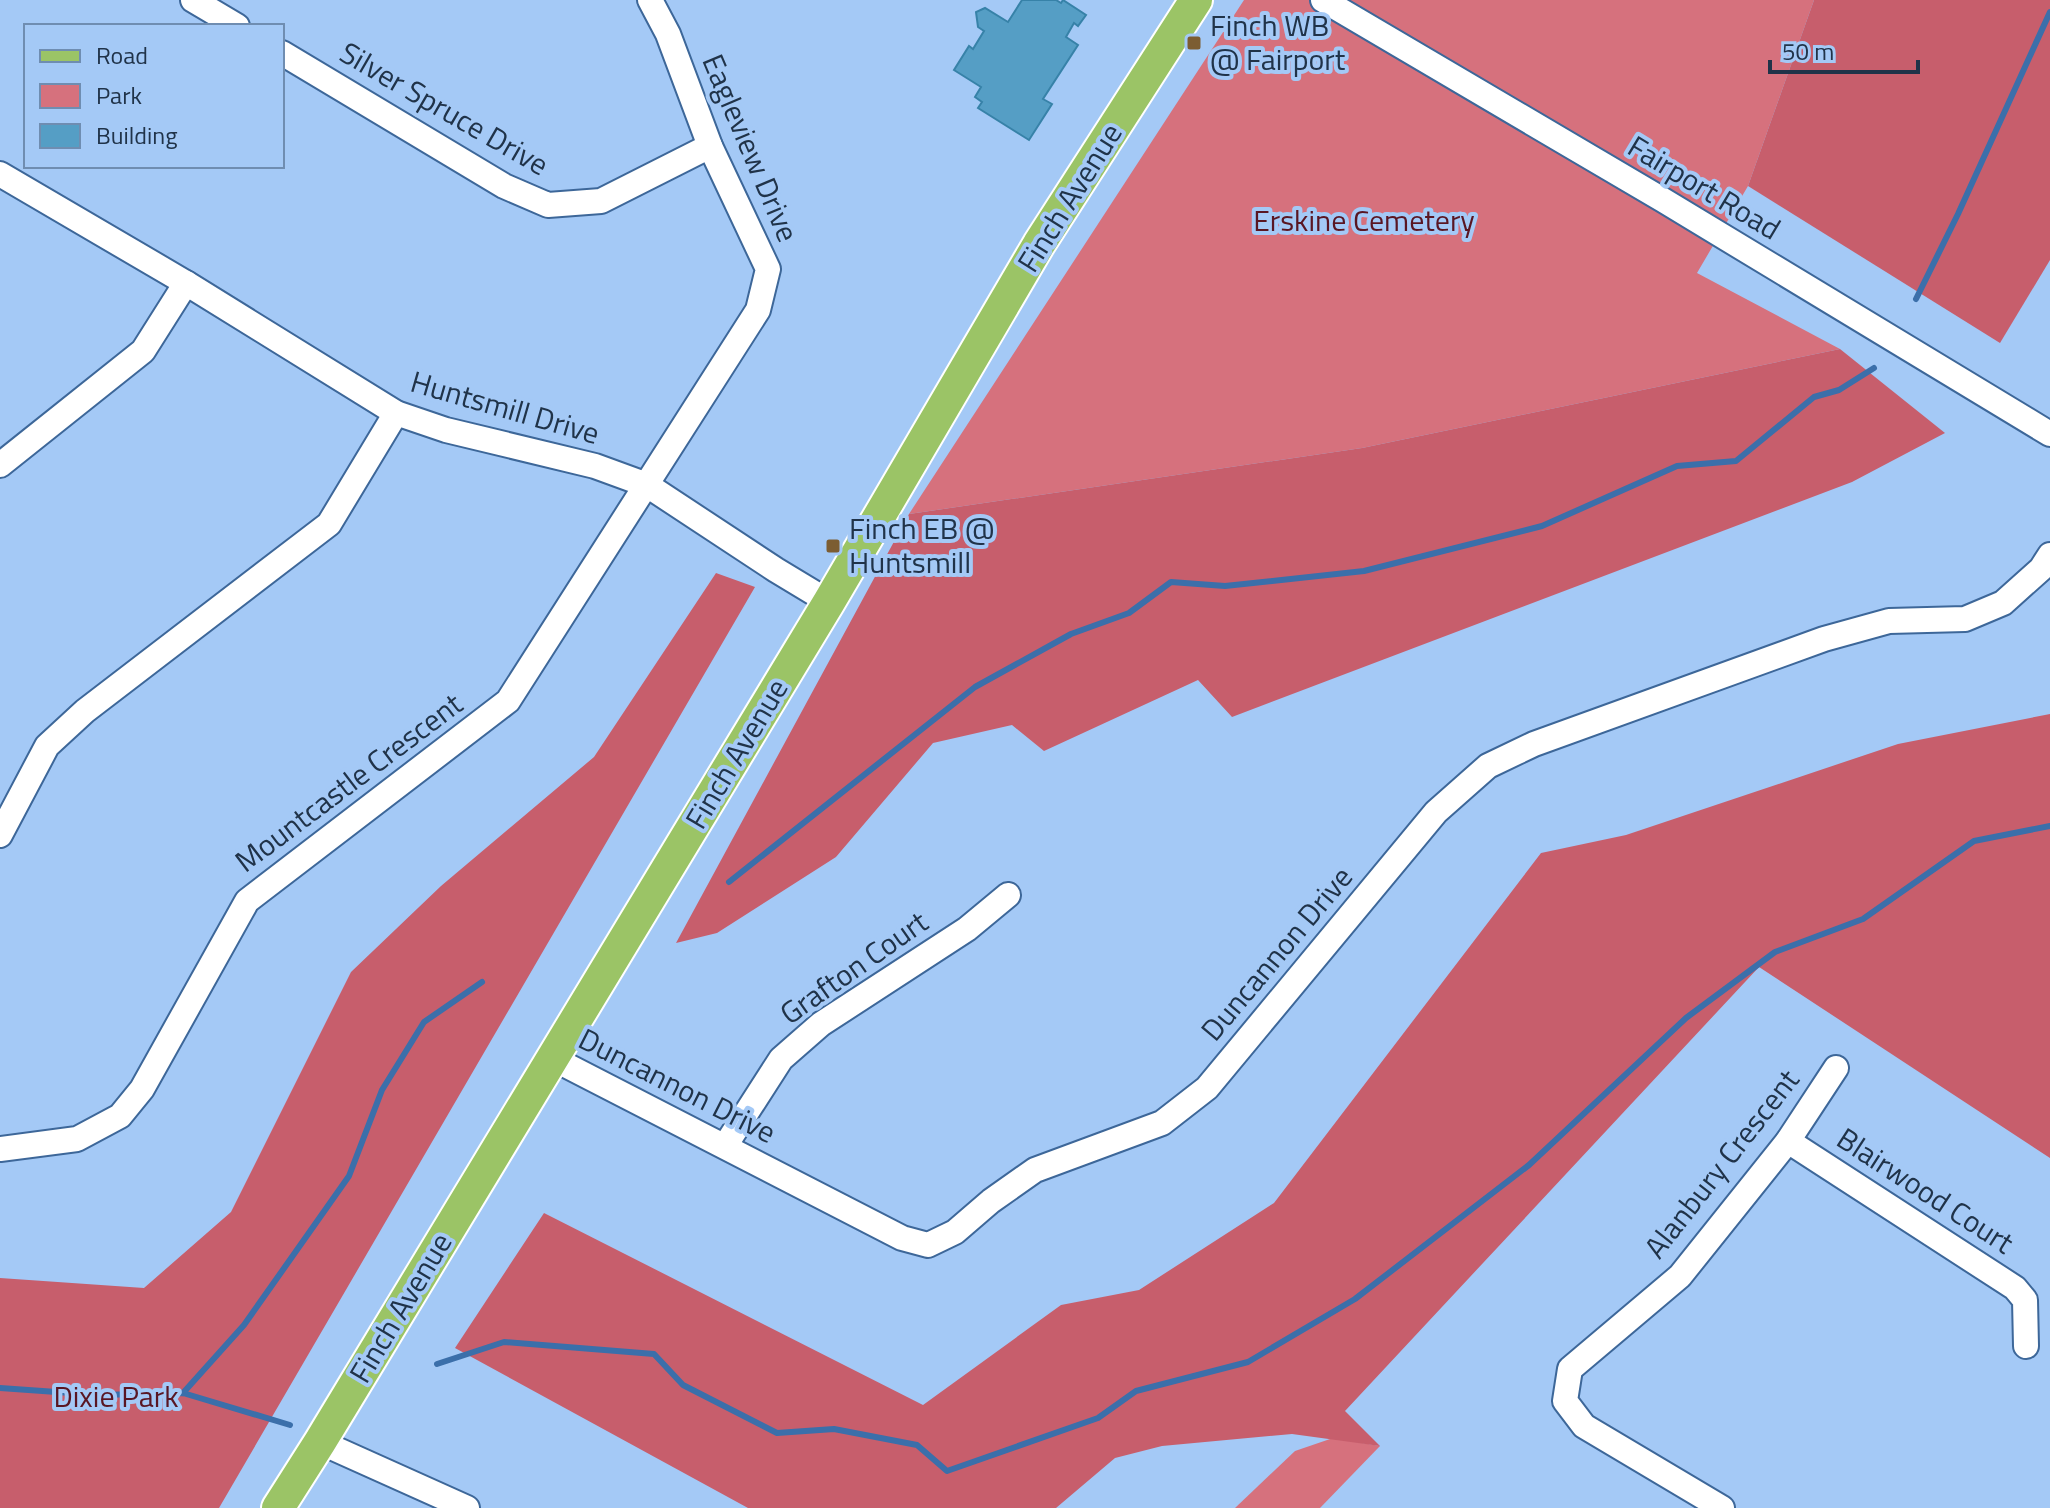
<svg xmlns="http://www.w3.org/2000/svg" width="2050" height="1508" font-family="'Titillium Web',sans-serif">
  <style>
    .green { fill: #d6717d }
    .forest { fill: #c75e6c }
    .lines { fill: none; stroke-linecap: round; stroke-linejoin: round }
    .stream { stroke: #3b6faa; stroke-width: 6 }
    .building { fill: #559ec5; stroke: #3782a8; stroke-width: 2 }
    .minor-casing { stroke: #3d6799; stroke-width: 28 }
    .major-casing { stroke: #fff; stroke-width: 36 }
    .minor { stroke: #fff; stroke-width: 24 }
    .major { stroke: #9bc466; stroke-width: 32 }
    .poi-dot { fill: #7c5d32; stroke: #a4c9f6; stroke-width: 3 }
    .labels { text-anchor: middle; stroke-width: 8; stroke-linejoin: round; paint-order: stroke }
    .poi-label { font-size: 30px; fill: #203349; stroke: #a4c9f6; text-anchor: start }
    .street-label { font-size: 30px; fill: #203349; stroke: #a4c9f6 }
    .park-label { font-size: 30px; fill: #591623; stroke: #a4c9f6 }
  </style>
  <rect width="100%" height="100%" fill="#a4c9f6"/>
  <!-- green -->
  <g class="green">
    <path d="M 1244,0 L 1814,0 L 1748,186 L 1697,273 L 1840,349 L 1362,448 L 909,514 Z"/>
    <path d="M 1333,1438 L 1380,1446 L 1320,1508 L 1235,1508 L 1295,1451 Z"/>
  </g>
  <!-- forest -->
  <g class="forest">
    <path d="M 1814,0 L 2050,0 L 2050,260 L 2000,343 L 1748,186 Z"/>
    <path d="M 1840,349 L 1945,433 L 1852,482 L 1232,717 L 1198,680 L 1044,751 L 1012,725 L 933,743 L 836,857 L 717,933 L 676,943 L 909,514 L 1362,448 Z"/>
    <path d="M 716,573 L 755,587 L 219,1508 L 0,1508 L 0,1278 L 144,1288 L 231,1212 L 351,972 L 441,886 L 594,757 Z"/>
    <path d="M 2050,714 L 2050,1158 L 1759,967 L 1345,1411 L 1380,1446 L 1292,1434 L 1162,1446 L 1115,1458 L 1056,1508 L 748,1508 L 455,1348 L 544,1213 L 923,1405 L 1061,1305 L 1139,1290 L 1274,1203 L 1541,853 L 1626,835 L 1898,744 Z"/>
  </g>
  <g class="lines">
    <!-- stream -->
    <g class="stream">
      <path d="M 1916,299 L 1958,214 L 2050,12"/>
      <path d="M 729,882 L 975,687 L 1071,634 L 1129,613 L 1171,582 L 1225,586 L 1364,571 L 1542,526 L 1677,466 L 1736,461 L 1814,397 L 1839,390 L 1874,368"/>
      <path d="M 437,1364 L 504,1342 L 654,1354 L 683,1385 L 777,1433 L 834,1429 L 917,1445 L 947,1471 L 1098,1418 L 1136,1391 L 1248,1362 L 1355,1299 L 1529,1165 L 1686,1018 L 1775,952 L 1863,919 L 1974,841 L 2050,826"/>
      <path d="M 0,1388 L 99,1395 L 183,1393 L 290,1425"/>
      <path d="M 183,1393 L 244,1325 L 349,1176 L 382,1090 L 424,1022 L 482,982"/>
    </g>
  </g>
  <!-- building -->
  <path class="building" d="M 1022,0 L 1056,0 L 1061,3 L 1063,0 L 1086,15 L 1078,26 L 1074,23 L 1066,37 L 1078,45 L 1043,99 L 1052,104 L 1029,140 L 978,108 L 982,102 L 975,97 L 981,87 L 954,70 L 969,46 L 973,49 L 984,31 L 978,27 L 976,12 L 985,8 L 1008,22 Z"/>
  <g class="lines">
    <defs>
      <g id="minor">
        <path d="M 193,0 L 237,26"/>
        <path d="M 1323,0 L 1663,200 L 2050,434"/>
        <path d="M 282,53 L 504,186 L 548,205 L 601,201 L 710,146"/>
        <path d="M 0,174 L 186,283 L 396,413 L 446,430 L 595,466 L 647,485 L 776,570 L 829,602"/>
        <path d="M 0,465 L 143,351 L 186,283"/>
        <path d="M 0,835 L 47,746 L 85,711 L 329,524 L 396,413"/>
        <path d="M 552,1058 L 902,1238 L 928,1245 L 955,1232 L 991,1201 L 1035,1170 L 1162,1123 L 1207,1088 L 1436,812 L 1488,766 L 1534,744 L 1824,639 L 1889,621 L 1965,619 L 2003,603 L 2041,569 L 2050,555"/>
        <path d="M 1788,1141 L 2015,1288 L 2025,1300 L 2026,1346"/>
        <path d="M 725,1146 L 781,1059 L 821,1024 L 967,929 L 1008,895"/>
        <path d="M 0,1149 L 77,1139 L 120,1116 L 142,1089 L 247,901 L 508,701 L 758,310 L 768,269 L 710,146 L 668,34 L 650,0"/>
        <path d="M 320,1442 L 467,1508"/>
        <path d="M 1722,1508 L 1584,1426 L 1565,1401 L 1570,1369 L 1680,1276 L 1788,1141 L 1836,1068"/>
      </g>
      <path id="major" d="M 278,1508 L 320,1442 L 829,602 L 1039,244 L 1196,0"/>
    </defs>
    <!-- minor casing -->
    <use href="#minor" class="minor-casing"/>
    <!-- major casing -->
    <use href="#major" class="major-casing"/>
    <!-- minor -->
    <use href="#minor" class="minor"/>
    <!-- major -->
    <use href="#major" class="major"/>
  </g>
  <!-- markers -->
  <g class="poi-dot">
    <rect x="1186" y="35" width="16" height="16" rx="4"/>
    <rect x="825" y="538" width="16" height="16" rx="4"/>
  </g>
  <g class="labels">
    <!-- poi labels -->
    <g class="poi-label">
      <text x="1210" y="36">Finch WB<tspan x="1210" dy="34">@ Fairport</tspan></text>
      <text x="849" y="539">Finch EB @<tspan x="849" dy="34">Huntsmill</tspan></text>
    </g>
    <!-- street labels -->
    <g class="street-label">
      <text transform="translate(444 109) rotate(30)" y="10">Silver Spruce Drive</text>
      <text transform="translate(750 148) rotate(67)" y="10">Eagleview Drive</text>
      <text transform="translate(1704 188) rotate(31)" y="10">Fairport Road</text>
      <text transform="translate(1070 198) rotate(-58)" y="10">Finch Avenue</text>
      <text transform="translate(505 408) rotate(16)" y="10">Huntsmill Drive</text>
      <text transform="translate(737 754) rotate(-59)" y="10">Finch Avenue</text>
      <text transform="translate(349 783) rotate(-37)" y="10">Mountcastle Crescent</text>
      <text transform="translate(1277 954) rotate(-50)" y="10">Duncannon Drive</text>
      <text transform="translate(854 968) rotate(-35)" y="10">Grafton Court</text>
      <text transform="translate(677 1086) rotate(27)" y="10">Duncannon Drive</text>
      <text transform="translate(1722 1164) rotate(-52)" y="10">Alanbury Crescent</text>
      <text transform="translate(1925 1191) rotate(33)" y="10">Blairwood Court</text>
      <text transform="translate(401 1308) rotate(-59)" y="10">Finch Avenue</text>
    </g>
    <!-- park labels -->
    <g class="park-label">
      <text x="1364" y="231">Erskine Cemetery</text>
      <text x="116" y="1407">Dixie Park</text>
    </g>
  </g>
  <!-- legend -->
  <rect x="24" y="24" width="260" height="144" fill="#a4c9f6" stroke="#6f8db1" stroke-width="2"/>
  <rect x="40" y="50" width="40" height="12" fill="#9bc466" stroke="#6f8db1" stroke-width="2"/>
  <text x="96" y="64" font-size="24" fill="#203349">Road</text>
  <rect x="40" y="84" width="40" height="24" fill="#d6717d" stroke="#6f8db1" stroke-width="2"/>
  <text x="96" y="104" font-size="24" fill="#203349">Park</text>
  <rect x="40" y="124" width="40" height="24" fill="#559ec5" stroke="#6f8db1" stroke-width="2"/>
  <text x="96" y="144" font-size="24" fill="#203349">Building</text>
  <!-- scale -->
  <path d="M1770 60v12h148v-12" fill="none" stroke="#203349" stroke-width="4"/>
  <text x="1782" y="60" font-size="24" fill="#203349" stroke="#a4c9f6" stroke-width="6" paint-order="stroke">50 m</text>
</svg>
